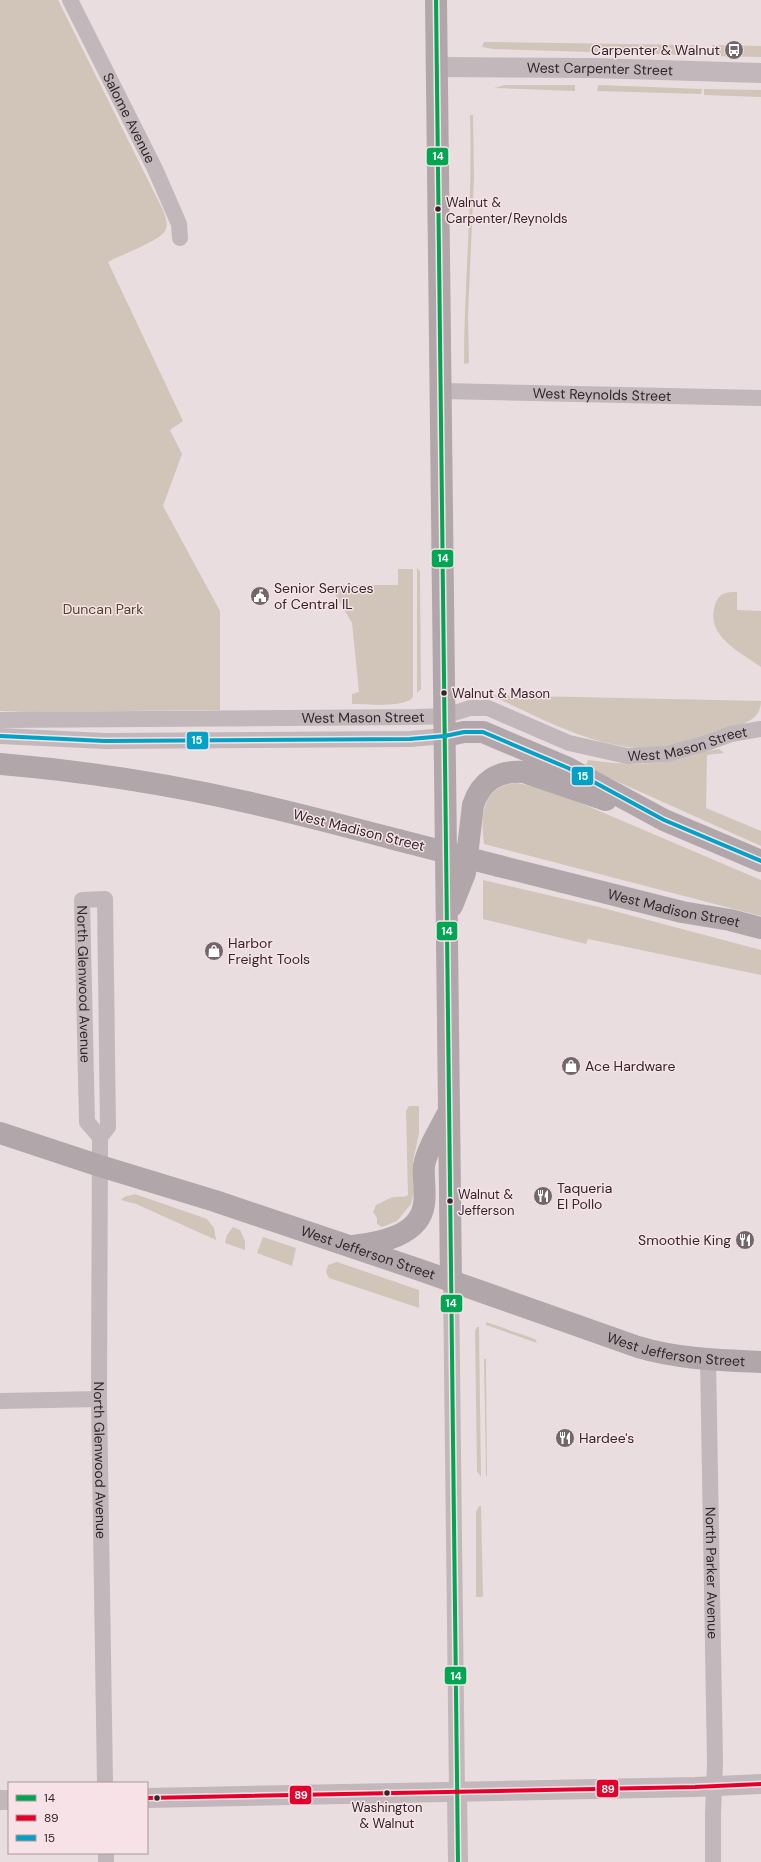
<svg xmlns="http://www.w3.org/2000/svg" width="761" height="1862" font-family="'DM Sans',sans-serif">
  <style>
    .green { fill: #d1c4b9 }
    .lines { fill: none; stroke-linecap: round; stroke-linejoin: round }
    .minor { stroke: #c2b7ba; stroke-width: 16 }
    .tertiary { stroke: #c2b7ba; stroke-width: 20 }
    .primary { stroke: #b1a6a9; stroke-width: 22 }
    .primary-bridge { stroke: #b1a6a9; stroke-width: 22 }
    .bus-1-casing { stroke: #f7e3e7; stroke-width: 7 }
    .bus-2-casing { stroke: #f7e3e7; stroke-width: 7 }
    .bus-3-casing { stroke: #f7e3e7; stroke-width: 7 }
    .bus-1 { stroke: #00a651; stroke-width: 4 }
    .bus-2 { stroke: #e4002b; stroke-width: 4 }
    .bus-3 { stroke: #02a2c6; stroke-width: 4 }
    .bus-dot { fill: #32262b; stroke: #f7e3e7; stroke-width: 1.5 }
    .labels { text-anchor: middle; stroke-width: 3; stroke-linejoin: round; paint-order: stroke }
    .bus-label { font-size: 13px; fill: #32262b; stroke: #f7e3e7; text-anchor: start }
    .poi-label { font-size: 14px; fill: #32262b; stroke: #f7e3e7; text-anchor: start }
    .street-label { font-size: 14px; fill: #32262b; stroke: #f7e3e7 }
    .park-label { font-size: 14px; fill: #4f422b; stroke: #f7e3e7 }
    .line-badge { stroke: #f7e3e7; stroke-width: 1.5 }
    .badge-label { font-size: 11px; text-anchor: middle; font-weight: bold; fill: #fff }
  </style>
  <rect width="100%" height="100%" fill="#eadde0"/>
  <!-- green -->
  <g class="green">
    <path d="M 0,0 L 58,0 L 163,210 C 165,216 169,224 165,231 C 158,242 120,255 108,262 L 183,421 L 170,430 L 182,454 L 163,506 L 220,611 L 220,710 L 30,712 L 0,711 Z"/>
    <path d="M 484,42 L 694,45 L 693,50 L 689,55 L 493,49 L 482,47 Z"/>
    <path d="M 712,45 L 761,46 L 761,57 L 715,56 L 712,51 Z"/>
    <path d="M 505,85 L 575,85 L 575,91 L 494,88 Z"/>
    <path d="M 598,85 L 702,89 L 701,94 L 597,91 Z"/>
    <path d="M 704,89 L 761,90 L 761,97 L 704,95 Z"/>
    <path d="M 470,115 L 473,115 L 474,177 L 468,317 L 469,363 L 464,364 C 464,281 473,198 470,115 Z"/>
    <path d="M 417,568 L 420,571 L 421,689 L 417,693 Z"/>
    <path d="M 398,569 L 413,569 L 413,697 C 406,708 365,704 352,704 L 352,694 L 359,692 L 352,623 L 330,585 L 398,585 Z"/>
    <path d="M 737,592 L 737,610 L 761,611 L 761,667 C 740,652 705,636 715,605 C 719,593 725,592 737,592 Z"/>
    <path d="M 490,695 L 761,701 C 761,721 741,725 724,730 C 707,735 690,743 672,746 C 609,758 546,720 490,695 Z"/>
    <path d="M 719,749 L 724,753 L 707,755 L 706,808 L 761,831 L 761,846 L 585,767 L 588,760 C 618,764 645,766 674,760 C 690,757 704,751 719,749 Z"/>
    <path d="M 517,783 L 550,790 L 761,880 L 761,916 L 484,844 C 480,815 482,786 517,783 Z"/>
    <path d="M 483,880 L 599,907 L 761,950 L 761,975 L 588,939 L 586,944 L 483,919 Z"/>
    <path d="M 409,1106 L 419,1106 L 419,1133 L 413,1161 L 414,1191 L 411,1204 L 397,1221 L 382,1227 L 377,1224 L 377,1218 L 373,1212 L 376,1205 C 382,1203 390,1197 395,1197 C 400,1196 403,1198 408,1195 L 406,1111 Z"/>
    <path d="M 135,1194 L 207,1219 L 214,1228 L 216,1240 L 136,1204 L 121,1200 L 124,1197 Z"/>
    <path d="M 233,1227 L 240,1230 L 245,1241 L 245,1250 L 225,1243 L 227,1235 Z"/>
    <path d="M 263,1237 L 296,1248 L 292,1266 L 257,1253 Z"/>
    <path d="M 337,1262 L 419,1290 L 419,1308 L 329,1278 L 326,1272 L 328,1265 Z"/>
    <path d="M 486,1322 L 535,1339 L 537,1343 L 486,1325 Z"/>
    <path d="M 477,1327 L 479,1327 L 481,1477 L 477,1471 L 475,1331 Z"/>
    <path d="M 484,1359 L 486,1359 L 487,1475 L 486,1477 Z"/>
    <path d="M 479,1506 L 481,1506 L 483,1597 L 476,1597 L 476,1512 Z"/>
  </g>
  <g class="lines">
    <!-- minor -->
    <g class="minor">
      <path id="s1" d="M 70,0 L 155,169 L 179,224 L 180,238"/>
      <path id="s2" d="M 442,391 L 761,398"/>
      <path id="s3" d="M 0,720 L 416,717 L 445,716 L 470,708 L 488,708 L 569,743 L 627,756 L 667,754 L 704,744 L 731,734 L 761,729"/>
      <path d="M 0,736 L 105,741 L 410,739 L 445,736"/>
      <path id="s4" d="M 100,1137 L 108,1127 L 105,899 L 82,900 L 87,1122 L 100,1137 L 99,1399 L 105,1783"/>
      <path d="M 451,1282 L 457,1792"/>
      <path id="s5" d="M 708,1360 L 715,1762 L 713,1814 L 713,1862"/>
      <path d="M 0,1401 L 99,1399"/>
      <path d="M 106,1853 L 106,1862"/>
    </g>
    <!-- tertiary -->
    <g class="tertiary">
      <path id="s6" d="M 438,67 L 593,68 L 761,73"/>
      <path d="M 457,1792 L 458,1862"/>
      <path d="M 147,1798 L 695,1787 L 761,1784"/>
      <path d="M 0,1800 L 9,1800"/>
    </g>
    <!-- primary -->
    <g class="primary">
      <path d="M 436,0 L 451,1282"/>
      <path d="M 445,736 L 464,732 L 483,732 L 568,768 L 664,820 L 761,861"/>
      <path d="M 0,764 C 84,771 168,784 251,803 C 300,814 349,827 398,840"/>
      <path id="s7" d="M 499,866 L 682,912 L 730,920 L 761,928"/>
      <path d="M 452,906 L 465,873 L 473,805 C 481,781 498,770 524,772 L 606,800"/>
      <path id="s8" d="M 0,1133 L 100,1166 L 215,1201 L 420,1270 L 638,1347 C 678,1359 720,1360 761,1362"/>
      <path d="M 353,1246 C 379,1243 420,1236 424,1204 C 426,1191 423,1179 424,1166 C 426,1151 441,1127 448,1113"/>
    </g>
    <!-- primary-bridge -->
    <path class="primary-bridge" d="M 398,840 L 499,866"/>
    <defs>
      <path id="bus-1" d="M 436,0 L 458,1862"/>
      <path id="bus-2" d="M 147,1798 L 695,1787 L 761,1784"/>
      <path id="bus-3" d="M 0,736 L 105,741 L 410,739 L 445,736 L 464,732 L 483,732 L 568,768 L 664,820 L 761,861"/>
    </defs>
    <!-- bus-1 casing -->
    <use href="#bus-1" class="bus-1-casing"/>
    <!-- bus-2 casing -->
    <use href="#bus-2" class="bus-2-casing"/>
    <!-- bus-3 casing -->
    <use href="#bus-3" class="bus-3-casing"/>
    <!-- bus-1 -->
    <use href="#bus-1" class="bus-1"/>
    <!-- bus-2 -->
    <use href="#bus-2" class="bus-2"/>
    <!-- bus-3 -->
    <use href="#bus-3" class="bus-3"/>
  </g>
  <!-- icons -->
  <defs>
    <symbol id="bus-disc" viewBox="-11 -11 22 22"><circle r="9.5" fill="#72666a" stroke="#f7e3e7"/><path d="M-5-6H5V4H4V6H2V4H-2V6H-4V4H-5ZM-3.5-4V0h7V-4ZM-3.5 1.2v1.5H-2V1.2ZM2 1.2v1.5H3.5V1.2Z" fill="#fff"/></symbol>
    <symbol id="civic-disc" viewBox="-11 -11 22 22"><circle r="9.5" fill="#72666a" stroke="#f7e3e7"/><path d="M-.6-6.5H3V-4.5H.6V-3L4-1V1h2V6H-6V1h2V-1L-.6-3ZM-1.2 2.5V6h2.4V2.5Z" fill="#fff"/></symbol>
    <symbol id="shop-disc" viewBox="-11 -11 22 22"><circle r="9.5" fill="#72666a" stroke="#f7e3e7"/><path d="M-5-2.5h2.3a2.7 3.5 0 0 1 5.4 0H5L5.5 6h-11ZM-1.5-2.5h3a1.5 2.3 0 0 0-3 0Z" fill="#fff"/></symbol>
    <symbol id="restaurant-disc" viewBox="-11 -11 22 22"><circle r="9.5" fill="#72666a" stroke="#f7e3e7"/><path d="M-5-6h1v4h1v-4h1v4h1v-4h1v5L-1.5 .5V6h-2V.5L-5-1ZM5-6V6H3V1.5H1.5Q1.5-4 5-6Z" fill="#fff"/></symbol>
  </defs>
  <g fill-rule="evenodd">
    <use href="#bus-disc" x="723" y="39" width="22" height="22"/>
    <use href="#civic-disc" x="249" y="585" width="22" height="22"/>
    <use href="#shop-disc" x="203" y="940" width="22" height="22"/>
    <use href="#shop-disc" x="560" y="1055" width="22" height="22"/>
    <use href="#restaurant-disc" x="532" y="1185" width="22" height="22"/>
    <use href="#restaurant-disc" x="734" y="1229" width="22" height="22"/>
    <use href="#restaurant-disc" x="554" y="1427" width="22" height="22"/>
  </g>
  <!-- markers -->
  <g class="bus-dot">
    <circle cx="438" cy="209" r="3.5"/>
    <circle cx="444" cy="693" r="3.5"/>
    <circle cx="450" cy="1201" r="3.5"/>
    <circle cx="387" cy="1793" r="3.5"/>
    <circle cx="157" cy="1798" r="3.5"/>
  </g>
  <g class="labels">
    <!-- bus labels -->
    <g class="bus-label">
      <text x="446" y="207">Walnut &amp;<tspan x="446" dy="16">Carpenter/Reynolds</tspan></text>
      <text x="452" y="698">Walnut &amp; Mason</text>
      <text x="458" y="1199">Walnut &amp;<tspan x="458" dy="16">Jefferson</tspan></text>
      <text x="387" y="1812" text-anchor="middle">Washington<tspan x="387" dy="16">&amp; Walnut</tspan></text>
    </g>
    <!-- poi labels -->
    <g class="poi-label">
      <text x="720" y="55" text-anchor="end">Carpenter &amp; Walnut</text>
      <text x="274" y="593">Senior Services<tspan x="274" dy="16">of Central IL</tspan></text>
      <text x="228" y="948">Harbor<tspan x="228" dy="16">Freight Tools</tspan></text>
      <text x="585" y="1071">Ace Hardware</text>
      <text x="557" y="1193">Taqueria<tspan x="557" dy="16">El Pollo</tspan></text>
      <text x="731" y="1245" text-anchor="end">Smoothie King</text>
      <text x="579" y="1443">Hardee's</text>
    </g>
    <!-- street labels -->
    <g class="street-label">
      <text dy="5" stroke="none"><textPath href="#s6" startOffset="162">West Carpenter Street</textPath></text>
      <text dy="5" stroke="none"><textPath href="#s1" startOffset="132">Salome Avenue</textPath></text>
      <text dy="5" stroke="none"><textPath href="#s2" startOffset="160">West Reynolds Street</textPath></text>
      <text dy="5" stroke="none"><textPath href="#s3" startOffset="363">West Mason Street</textPath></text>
      <text dy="5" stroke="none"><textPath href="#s3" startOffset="699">West Mason Street</textPath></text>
      <text transform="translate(359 830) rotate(14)" y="5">West Madison Street</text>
      <text dy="5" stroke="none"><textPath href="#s7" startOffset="180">West Madison Street</textPath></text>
      <text dy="5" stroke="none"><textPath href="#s4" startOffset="348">North Glenwood Avenue</textPath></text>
      <text dy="5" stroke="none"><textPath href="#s8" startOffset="387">West Jefferson Street</textPath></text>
      <text dy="5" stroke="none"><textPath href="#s8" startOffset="711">West Jefferson Street</textPath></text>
      <text dy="5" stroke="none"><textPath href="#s4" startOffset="829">North Glenwood Avenue</textPath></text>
      <text dy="5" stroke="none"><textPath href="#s5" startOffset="213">North Parker Avenue</textPath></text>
    </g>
    <!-- park labels -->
    <g class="park-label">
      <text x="103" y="614">Duncan Park</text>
    </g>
  </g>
  <g class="line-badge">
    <rect x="426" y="147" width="23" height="19" rx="4" fill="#00a651"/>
    <rect x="431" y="549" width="23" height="19" rx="4" fill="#00a651"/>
    <rect x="186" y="731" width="23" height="19" rx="4" fill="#02a2c6"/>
    <rect x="571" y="766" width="23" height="20" rx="4" fill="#02a2c6"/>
    <rect x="436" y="921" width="22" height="20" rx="4" fill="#00a651"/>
    <rect x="440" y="1294" width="23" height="19" rx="4" fill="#00a651"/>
    <rect x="444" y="1666" width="23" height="19" rx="4" fill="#00a651"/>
    <rect x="596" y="1779" width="23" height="19" rx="4" fill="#e4002b"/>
    <rect x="289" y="1785" width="23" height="20" rx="4" fill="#e4002b"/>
  </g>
  <g class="badge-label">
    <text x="438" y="160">14</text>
    <text x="443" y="562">14</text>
    <text x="197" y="744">15</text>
    <text x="583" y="780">15</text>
    <text x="447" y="935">14</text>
    <text x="451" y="1307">14</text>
    <text x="456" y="1680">14</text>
    <text x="608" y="1793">89</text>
    <text x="301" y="1799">89</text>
  </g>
  <!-- legend -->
  <rect x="8" y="1782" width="140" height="72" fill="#f7e3e7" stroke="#a8979c"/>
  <rect x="16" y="1795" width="20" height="6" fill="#00a651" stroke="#a8979c"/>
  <text x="44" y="1802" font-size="12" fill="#32262b">14</text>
  <rect x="16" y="1815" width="20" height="6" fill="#e4002b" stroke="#a8979c"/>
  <text x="44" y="1822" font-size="12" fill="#32262b">89</text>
  <rect x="16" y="1835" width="20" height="6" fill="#02a2c6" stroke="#a8979c"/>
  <text x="44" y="1842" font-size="12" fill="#32262b">15</text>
</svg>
